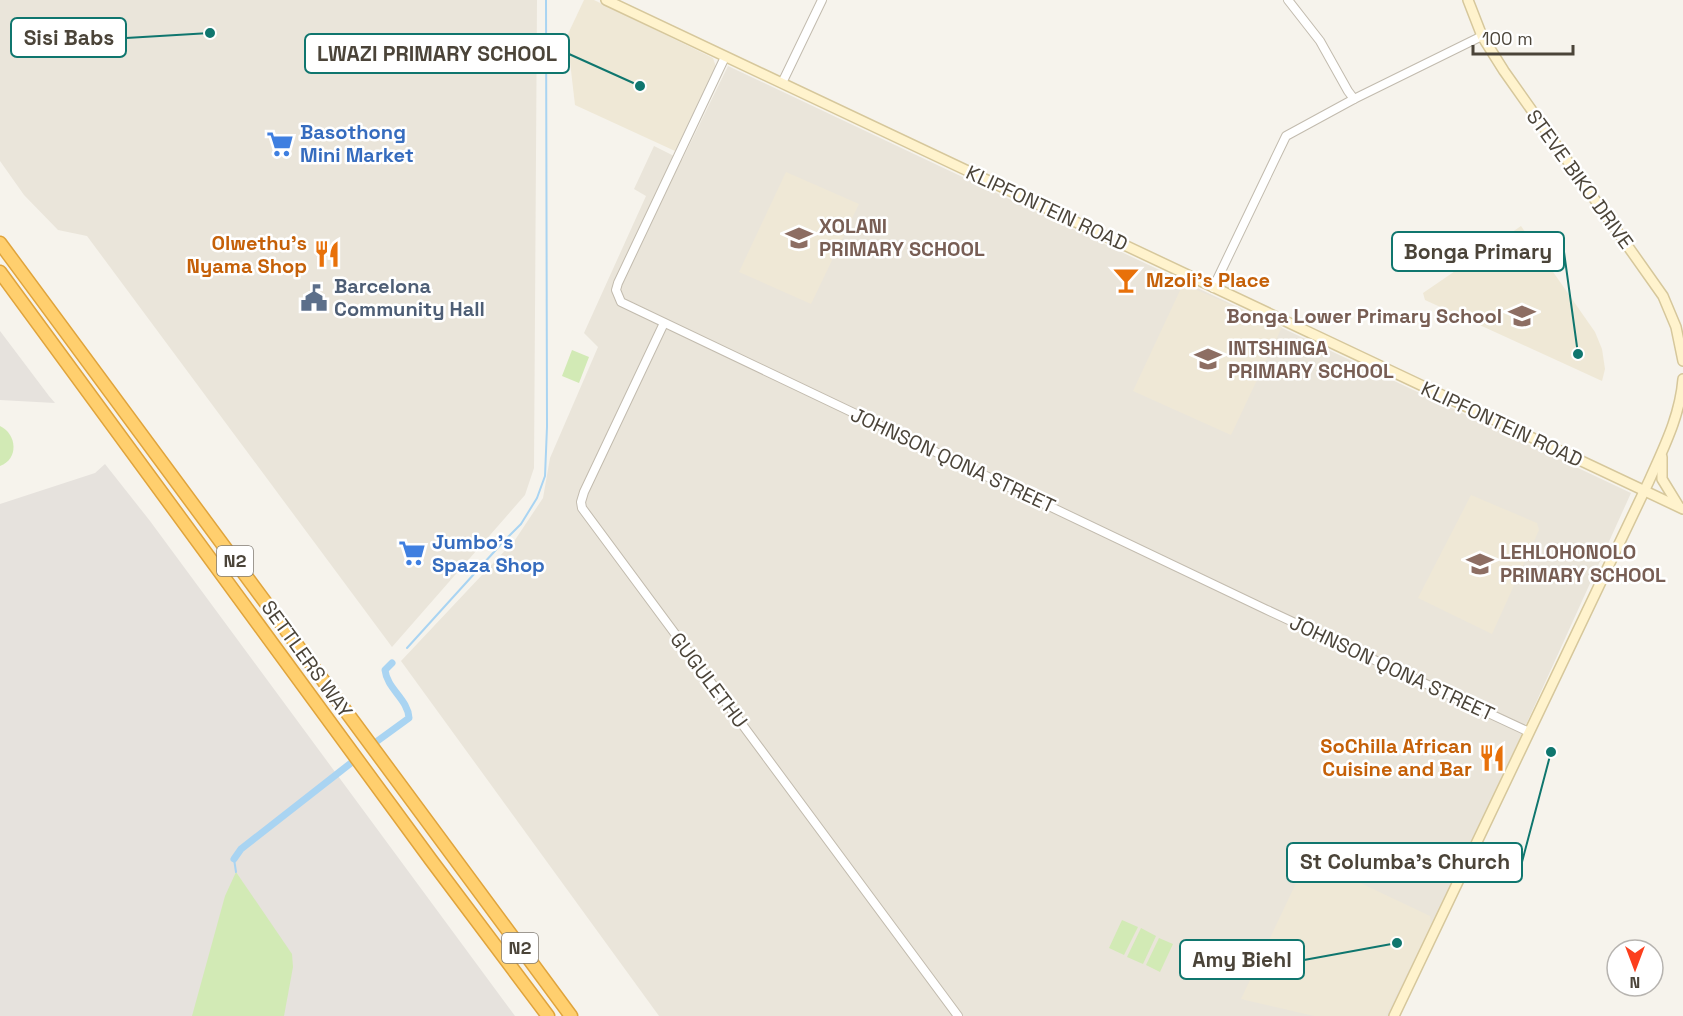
<svg xmlns="http://www.w3.org/2000/svg" width="1683" height="1016" font-family="'Space Grotesk',sans-serif">
  <style>
    .residential { fill: #eae5da }
    .industrial { fill: #e6e2dd }
    .education { fill: #efe8d6 }
    .green { fill: #d2eab5 }
    .lines { fill: none; stroke-linecap: round; stroke-linejoin: round }
    .stream { stroke: #a9d4f2; stroke-width: 2 }
    .canal { stroke: #a9d4f2; stroke-width: 7 }
    .tertiary-casing { stroke: #c2bbae; stroke-width: 10 }
    .secondary-casing { stroke: #d6c79b; stroke-width: 12 }
    .motorway-casing { stroke: #e0a43c; stroke-width: 15 }
    .tertiary { stroke: #fff; stroke-width: 8 }
    .secondary { stroke: #fff3cd; stroke-width: 9 }
    .motorway { stroke: #ffcf6e; stroke-width: 12 }
    .labels { text-anchor: middle; stroke-width: 5; stroke-linejoin: round; paint-order: stroke }
    .shield { fill: #fff; stroke: #817c74; stroke-width: 1.5 }
    .shield-label { font-size: 18px; font-weight: bold; fill: #4b4439 }
    .shop-label { font-size: 20px; font-weight: bold; fill: #366cbe; stroke: #fff; text-anchor: start }
    .street-label { font-size: 20px; fill: #4b4439; stroke: #fff }
    .education-label { font-size: 20px; font-weight: bold; fill: #785e54; stroke: #fff; text-anchor: start }
    .food-label { font-size: 20px; font-weight: bold; fill: #c56008; stroke: #fff; text-anchor: end }
    .service-label { font-size: 20px; font-weight: bold; fill: #4e5e75; stroke: #fff; text-anchor: start }
    .leader { fill: none; stroke: #0f766e; stroke-width: 2 }
    .callout-dot { fill: #0f766e; stroke: #fff; stroke-width: 2 }
    .callout { fill: #fff; stroke: #0f766e; stroke-width: 2 }
    .callout-label { font-size: 21px; text-anchor: middle; font-weight: bold; fill: #4b4439 }
  </style>
  <rect width="100%" height="100%" fill="#f6f3ec"/>
  <!-- residential -->
  <g class="residential">
    <path d="M 0,0 L 537,0 L 534,468 L 525,495 L 392,647 L 87,236 L 58,230 L 24,195 L 0,161 Z"/>
    <path d="M 728,66 L 1631,493 L 1394,1016 L 659,1016 L 401,661 L 515,540 L 543,498 L 550,458 L 598,347 L 584,333 L 646,196 L 634,189 L 654,146 L 682,160 Z"/>
  </g>
  <!-- industrial -->
  <g class="industrial">
    <path d="M 0,331 L 49,396 L 55,403 L 0,400 Z"/>
    <path d="M 105,464 L 150,521 L 515,1016 L 0,1016 L 0,504 L 95,473 Z"/>
  </g>
  <!-- education -->
  <g class="education">
    <path d="M 584,0 L 594,0 L 713,58 L 716,67 L 675,151 L 575,105 L 567,36 Z"/>
    <path d="M 786,172 L 859,204 L 811,304 L 739,272 Z"/>
    <path d="M 1521,226 L 1595,332 L 1602,349 L 1605,369 L 1602,381 L 1425,300 L 1423,293 Z"/>
    <path d="M 1183,284 L 1282,327 L 1231,435 L 1133,391 Z"/>
    <path d="M 1471,495 L 1537,523 L 1539,530 L 1492,634 L 1418,598 Z"/>
    <path d="M 1312,860 L 1430,916 L 1431,925 L 1386,1016 L 1314,1016 L 1241,999 L 1306,862 Z"/>
  </g>
  <!-- green -->
  <g class="green">
    <path d="M 572,350 L 589,357 L 579,383 L 562,376 Z"/>
    <path d="M 0,426 C 17,434 19,459 0,466 Z"/>
    <path d="M 236,872 L 292,954 L 293,967 L 284,1016 L 192,1016 L 225,896 Z"/>
    <path d="M 1122,920 L 1138,927 L 1124,955 L 1109,948 Z"/>
    <path d="M 1141,928 L 1156,936 L 1143,964 L 1127,957 Z"/>
    <path d="M 1159,938 L 1173,944 L 1160,972 L 1146,965 Z"/>
  </g>
  <g class="lines">
    <!-- stream -->
    <g class="stream">
      <path d="M 407,648 L 503,542 L 521,524 L 537,498 L 545,476 L 547,427 L 546,0"/>
      <path d="M 234,859 L 236,872"/>
    </g>
    <!-- canal -->
    <g class="canal">
      <path d="M 376,742 L 409,718 C 408,699 387,689 385,670 L 392,663"/>
      <path d="M 234,859 L 241,849 L 351,763"/>
    </g>
    <defs>
      <g id="tertiary">
        <path d="M 1288,0 L 1320,41 L 1348,91 L 1354,99"/>
        <path d="M 725,57 L 618,283 L 616,290 L 621,302 L 1265,609 L 1529,732"/>
        <path d="M 782,83 L 822,0"/>
        <path d="M 1213,288 L 1286,136 L 1354,99 L 1482,36"/>
        <path d="M 664,323 L 584,492 L 581,502 L 582,508 L 958,1016"/>
      </g>
      <g id="secondary">
        <path d="M 606,0 L 1683,509"/>
        <path d="M 1468,0 L 1482,36 L 1504,71 L 1663,296 L 1676,327 L 1683,361"/>
        <path d="M 1662,457 L 1662,479 L 1678,505"/>
        <path d="M 1394,1016 L 1649,481 C 1664,447 1680,416 1683,379"/>
      </g>
      <g id="motorway">
        <path d="M 0,243 L 571,1016"/>
        <path d="M 0,272 L 431,860 L 548,1016"/>
      </g>
    </defs>
    <!-- tertiary casing -->
    <use href="#tertiary" class="tertiary-casing"/>
    <!-- secondary casing -->
    <use href="#secondary" class="secondary-casing"/>
    <!-- motorway casing -->
    <use href="#motorway" class="motorway-casing"/>
    <!-- tertiary -->
    <use href="#tertiary" class="tertiary"/>
    <!-- secondary -->
    <use href="#secondary" class="secondary"/>
    <!-- motorway -->
    <use href="#motorway" class="motorway"/>
  </g>
  <!-- icons -->
  <defs>
    <symbol id="supermarket-bare" viewBox="-9 -9 18 18"><path d="M-6-5.5h2.5l.6 2H6L4.5 2H-2.5L-4.4-4H-6ZM-1.5 3.2a1.3 1.3 0 1 0 .1 0ZM3 3.2a1.3 1.3 0 1 0 .1 0Z" fill="#3f7fe0" stroke="#fff" stroke-width="2.5" paint-order="stroke"/></symbol>
    <symbol id="school-bare" viewBox="-9 -9 18 18"><path d="M0-5L7-2L0 1L-7-2ZM-4 1L0 2.5L4 1V4Q0 6-4 4Z" fill="#8d6e63" stroke="#fff" stroke-width="2.5" paint-order="stroke"/></symbol>
    <symbol id="restaurant-bare" viewBox="-9 -9 18 18"><path d="M-5-6h1v4h1v-4h1v4h1v-4h1v5L-1.5 .5V6h-2V.5L-5-1ZM5-6V6H3V1.5H1.5Q1.5-4 5-6Z" fill="#e8710a" stroke="#fff" stroke-width="2.5" paint-order="stroke"/></symbol>
    <symbol id="bar-bare" viewBox="-9 -9 18 18"><path d="M-6-5H6L.8 .8V4.5H3.5V6h-7V4.5H-.8V.8Z" fill="#e8710a" stroke="#fff" stroke-width="2.5" paint-order="stroke"/></symbol>
    <symbol id="civic-bare" viewBox="-9 -9 18 18"><path d="M-.6-6.5H3V-4.5H.6V-3L4-1V1h2V6H-6V1h2V-1L-.6-3ZM-1.2 2.5V6h2.4V2.5Z" fill="#5c6f8a" stroke="#fff" stroke-width="2.5" paint-order="stroke"/></symbol>
  </defs>
  <g fill-rule="evenodd">
    <use href="#supermarket-bare" x="261" y="125" width="38" height="38"/>
    <use href="#school-bare" x="780" y="219" width="38" height="38"/>
    <use href="#restaurant-bare" x="308" y="235" width="38" height="38"/>
    <use href="#bar-bare" x="1107" y="261" width="38" height="38"/>
    <use href="#civic-bare" x="295" y="279" width="38" height="38"/>
    <use href="#school-bare" x="1503" y="297" width="38" height="38"/>
    <use href="#school-bare" x="1189" y="340" width="38" height="38"/>
    <use href="#supermarket-bare" x="393" y="534" width="38" height="38"/>
    <use href="#school-bare" x="1461" y="545" width="38" height="38"/>
    <use href="#restaurant-bare" x="1473" y="739" width="38" height="38"/>
  </g>
  <g class="labels">
    <!-- shield labels -->
    <g class="shield">
      <rect x="217" y="546" width="36" height="30" rx="4.5"/>
      <rect x="502" y="933" width="36" height="30" rx="4.5"/>
    </g>
    <g class="shield-label">
      <text x="235" y="567">N2</text>
      <text x="520" y="954">N2</text>
    </g>
    <!-- shop labels -->
    <g class="shop-label">
      <text x="300" y="139">Basothong<tspan x="300" dy="23">Mini Market</tspan></text>
      <text x="432" y="549">Jumbo's<tspan x="432" dy="23">Spaza Shop</tspan></text>
    </g>
    <!-- street labels -->
    <g class="street-label">
      <text transform="translate(1580 179) rotate(54)" y="7">STEVE BIKO DRIVE</text>
      <text transform="translate(1047 208) rotate(25)" y="7">KLIPFONTEIN ROAD</text>
      <text transform="translate(1502 424) rotate(25)" y="7">KLIPFONTEIN ROAD</text>
      <text transform="translate(953 460) rotate(25)" y="7">JOHNSON QONA STREET</text>
      <text transform="translate(307 659) rotate(54)" y="7">SETTLERS WAY</text>
      <text transform="translate(1392 668) rotate(25)" y="7">JOHNSON QONA STREET</text>
      <text transform="translate(709 680) rotate(53)" y="7">GUGULETHU</text>
    </g>
    <!-- education labels -->
    <g class="education-label">
      <text x="819" y="233">XOLANI<tspan x="819" dy="23">PRIMARY SCHOOL</tspan></text>
      <text x="1502" y="323" text-anchor="end">Bonga Lower Primary School</text>
      <text x="1228" y="355">INTSHINGA<tspan x="1228" dy="23">PRIMARY SCHOOL</tspan></text>
      <text x="1500" y="559">LEHLOHONOLO<tspan x="1500" dy="23">PRIMARY SCHOOL</tspan></text>
    </g>
    <!-- food labels -->
    <g class="food-label">
      <text x="307" y="250">Olwethu's<tspan x="307" dy="23">Nyama Shop</tspan></text>
      <text x="1146" y="287" text-anchor="start">Mzoli's Place</text>
      <text x="1472" y="753">SoChilla African<tspan x="1472" dy="23">Cuisine and Bar</tspan></text>
    </g>
    <!-- service labels -->
    <g class="service-label">
      <text x="334" y="293">Barcelona<tspan x="334" dy="23">Community Hall</tspan></text>
    </g>
  </g>
  <!-- callouts -->
  <path class="leader" d="M210 33L126 38M640 86L569 54M1578 354L1564 252M1551 752L1522 862M1397 943L1304 960"/>
  <g class="callout-dot">
    <circle cx="210" cy="33" r="6"/>
    <circle cx="640" cy="86" r="6"/>
    <circle cx="1578" cy="354" r="6"/>
    <circle cx="1551" cy="752" r="6"/>
    <circle cx="1397" cy="943" r="6"/>
  </g>
  <g class="callout">
    <rect x="11" y="18" width="115" height="39" rx="6"/>
    <rect x="305" y="34" width="264" height="39" rx="6"/>
    <rect x="1392" y="232" width="172" height="39" rx="6"/>
    <rect x="1287" y="843" width="235" height="39" rx="6"/>
    <rect x="1180" y="940" width="124" height="39" rx="6"/>
  </g>
  <g class="callout-label">
    <text x="69" y="45">Sisi Babs</text>
    <text x="437" y="61">LWAZI PRIMARY SCHOOL</text>
    <text x="1478" y="259">Bonga Primary</text>
    <text x="1405" y="869">St Columba's Church</text>
    <text x="1242" y="967">Amy Biehl</text>
  </g>
  <!-- north arrow -->
  <g transform="translate(1635 968) rotate(180)"><circle r="28" fill="#ffffff" stroke="#b7b4b0" stroke-width="1.5"/>
  <path d="M0-4.5L10 22L0 15L-10 22Z" fill="#fc3f1d"/>
  <text y="-9" font-size="16" font-weight="bold" text-anchor="middle" fill="#4b4439">N</text>
  </g>
  <!-- scale -->
  <path d="M1473 45v9h100v-9" fill="none" stroke="#4b4439" stroke-width="3"/>
  <text x="1482" y="45" font-size="18" fill="#4b4439" stroke="#ffffff" stroke-width="4.5" paint-order="stroke">100 m</text>
</svg>
